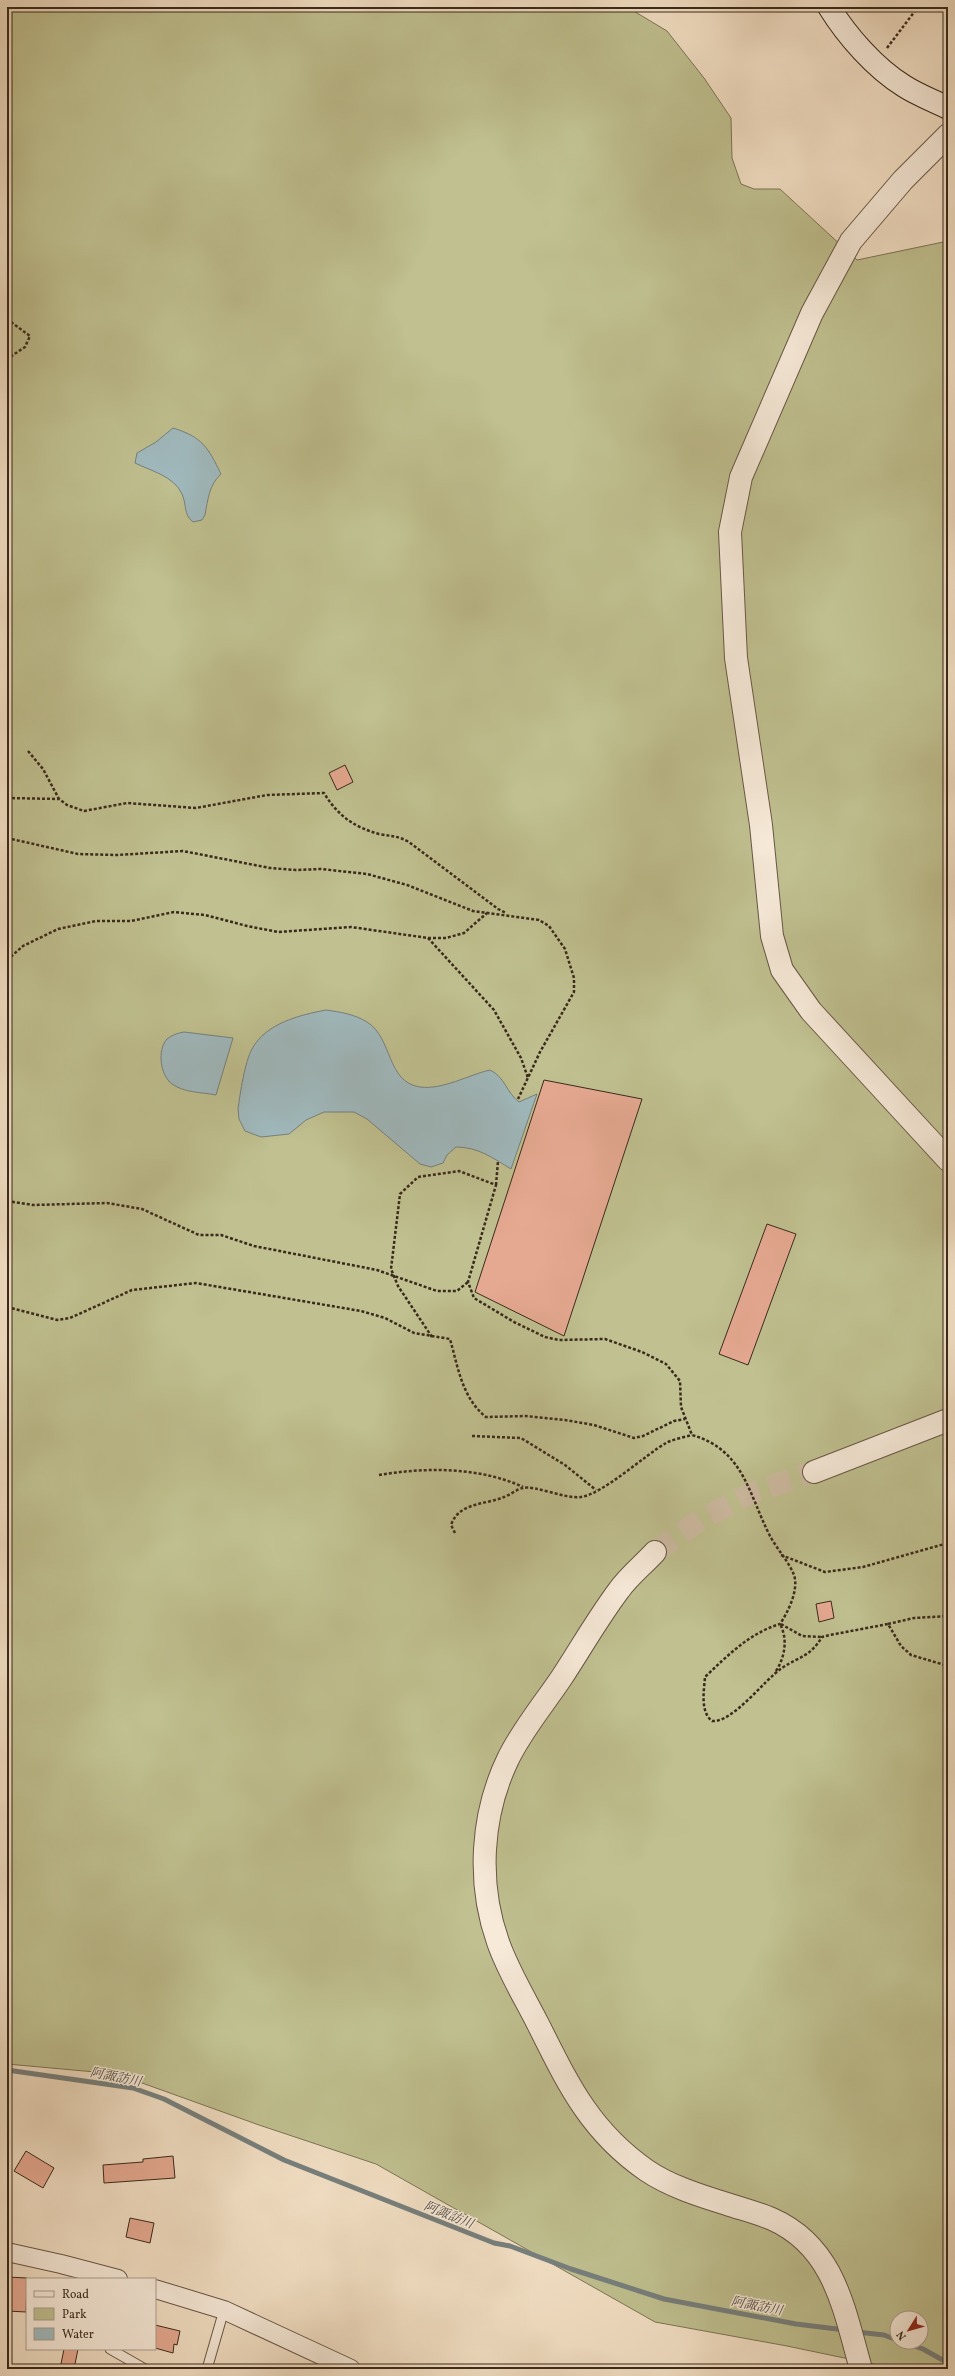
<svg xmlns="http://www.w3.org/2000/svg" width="955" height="2376" font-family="Vollkorn,'Noto Serif JP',serif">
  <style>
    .green { fill: #c0c090; stroke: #7d7556; fill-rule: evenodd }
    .water { fill: #a0babf; stroke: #77807e }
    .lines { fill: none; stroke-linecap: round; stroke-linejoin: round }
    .stream { stroke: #77807e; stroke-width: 5 }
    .building { fill: #e5a991; stroke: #3a2a1c }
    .tertiary-tunnel { stroke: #cdbba2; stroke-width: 22; stroke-dasharray: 22 11; stroke-linecap: butt }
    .service-casing { stroke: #685746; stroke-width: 11 }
    .minor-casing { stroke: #685746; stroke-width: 20 }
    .tertiary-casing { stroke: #685746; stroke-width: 24 }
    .secondary-casing { stroke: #3a2a1c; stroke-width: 24 }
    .path { stroke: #3a2a1c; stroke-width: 2.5; stroke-dasharray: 3 2; stroke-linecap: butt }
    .service { stroke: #f7ead9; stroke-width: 9 }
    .minor { stroke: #f7ead9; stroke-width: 18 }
    .tertiary { stroke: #f7ead9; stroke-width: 22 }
    .secondary { stroke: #f7ead9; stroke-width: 22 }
    .labels { text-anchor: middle; stroke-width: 3; stroke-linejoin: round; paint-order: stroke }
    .water-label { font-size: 13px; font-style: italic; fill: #544e45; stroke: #f7ead9 }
  </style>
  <rect width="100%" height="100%" fill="#f2dfc4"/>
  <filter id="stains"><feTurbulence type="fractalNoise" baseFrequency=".005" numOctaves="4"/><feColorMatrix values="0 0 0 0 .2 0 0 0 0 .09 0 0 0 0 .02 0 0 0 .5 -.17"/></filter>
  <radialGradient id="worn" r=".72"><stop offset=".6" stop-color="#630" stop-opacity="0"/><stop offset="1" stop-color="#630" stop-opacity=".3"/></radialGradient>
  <!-- green -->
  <path class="green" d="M 7,7 L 627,7 L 667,31 L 704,78 L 731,118 L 732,158 L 741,184 L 754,189 L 780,189 L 857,260 L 948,241 L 948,2369 L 897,2369 L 787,2346 L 655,2322 L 376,2164 L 259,2125 L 117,2074 L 7,2064 ZM 897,2318 L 921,2318 L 921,2342 L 897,2342 Z"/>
  <!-- water -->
  <g class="water">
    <path d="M 173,428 C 202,437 208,447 221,474 C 209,485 208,499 205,515 L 202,520 L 193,522 C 183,514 187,505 182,494 C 174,476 151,471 135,463 L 137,453 L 156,442 Z"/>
    <path d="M 326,1010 C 340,1012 354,1014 367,1022 C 393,1038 386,1082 420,1087 C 443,1090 468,1075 490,1070 C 505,1077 506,1092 519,1102 L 537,1094 L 511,1169 C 493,1158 478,1147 456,1147 L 447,1155 L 443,1163 L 431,1167 L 420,1164 L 367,1119 L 354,1112 L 324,1112 L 306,1120 L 289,1134 L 261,1137 L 245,1131 L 239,1119 L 238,1109 C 240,1094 245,1061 252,1049 C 266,1023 300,1015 326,1010 Z"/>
    <path d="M 184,1032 L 233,1038 L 216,1095 C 201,1092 185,1093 172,1084 C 160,1075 157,1050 167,1039 C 172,1035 178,1033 184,1032 Z"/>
  </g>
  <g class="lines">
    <!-- stream -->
    <g class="stream">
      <path d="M 7,2070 L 133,2088 L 164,2099 L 284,2160 L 494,2243 L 510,2246 L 571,2269 L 664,2299 L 796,2324 L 845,2330"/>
      <path d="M 857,2332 L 884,2335 L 897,2340"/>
      <path d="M 903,2342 L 923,2349 L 948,2363"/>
    </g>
  </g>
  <!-- building -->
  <g class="building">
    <path d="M 345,765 L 353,782 L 337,790 L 329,773 Z"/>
    <path d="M 544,1080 L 642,1099 L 564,1336 L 475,1292 Z"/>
    <path d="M 767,1224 L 796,1234 L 748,1365 L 719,1354 Z"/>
    <path d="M 831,1601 L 834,1618 L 819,1622 L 816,1604 Z"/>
    <path d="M 26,2151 L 54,2168 L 43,2188 L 14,2171 Z"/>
    <path d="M 173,2156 L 175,2178 L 104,2183 L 103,2165 L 143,2162 L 143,2159 Z"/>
    <path d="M 130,2218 L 154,2223 L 150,2243 L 126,2237 Z"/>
    <path d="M 7,2277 L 27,2278 L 26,2312 L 7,2311 Z"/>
    <path d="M 155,2325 L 180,2331 L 177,2345 L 174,2344 L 173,2353 L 155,2348 Z"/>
    <path d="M 64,2349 L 78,2349 L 74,2369 L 60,2369 Z"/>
  </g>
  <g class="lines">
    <!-- tertiary-tunnel -->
    <path class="tertiary-tunnel" d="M 655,1552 L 700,1520 L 754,1492 L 814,1472"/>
    <defs>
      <g id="service">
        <path d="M 110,2349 L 145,2369"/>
        <path d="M 207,2369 L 224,2310"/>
      </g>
      <g id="minor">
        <path d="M 7,2252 L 61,2264 L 118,2279"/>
        <path d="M 155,2289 L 224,2310 L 351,2369"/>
      </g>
      <g id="tertiary">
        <path d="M 948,135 L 903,180 L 851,241 L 812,313 L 741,477 L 730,532 L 736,658 L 761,825 L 772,936 L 782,970 L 811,1011 L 948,1160"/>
        <path d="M 814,1472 L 948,1420"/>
        <path d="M 655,1552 C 643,1565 629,1576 619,1590 C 598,1618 581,1648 562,1677 C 544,1704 522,1730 508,1759 C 481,1815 477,1883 498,1942 C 508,1971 525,1998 539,2026 C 568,2084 590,2131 646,2170 C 669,2186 701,2196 727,2204 C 742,2209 758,2213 772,2219 C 835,2247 844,2310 861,2369"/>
      </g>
      <path id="secondary" d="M 829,7 C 847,36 875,68 904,86 C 918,95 934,101 948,108"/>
    </defs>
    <!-- service casing -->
    <use href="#service" class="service-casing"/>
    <!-- minor casing -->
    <use href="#minor" class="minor-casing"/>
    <!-- tertiary casing -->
    <use href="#tertiary" class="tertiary-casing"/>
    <!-- secondary casing -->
    <use href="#secondary" class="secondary-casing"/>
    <!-- path -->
    <g class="path">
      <path d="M 887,48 L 918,7"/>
      <path d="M 7,275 L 9,281 L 7,289"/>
      <path d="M 7,319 L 30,336 L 25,347 L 7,359"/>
      <path d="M 28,751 L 43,769 L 59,799"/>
      <path d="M 7,798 L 59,799 L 67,805 L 84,811 L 127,803 L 196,808 L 267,795 L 324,793 C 338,816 354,827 379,834 C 390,836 399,836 409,842 L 498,909 L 506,913"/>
      <path d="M 7,838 L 78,854 L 117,855 L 183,851 L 270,868 L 296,870 L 321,869 L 367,874 L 407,885 L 473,911 L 539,920 L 549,926 L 565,949 L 574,978 L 574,992 L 540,1052 L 518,1099"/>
      <path d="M 428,938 L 494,1010 L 521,1058 L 528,1078"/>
      <path d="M 7,960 L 23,946 L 58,929 L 96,921 L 131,921 L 174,912 L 205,915 L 247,926 L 278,932 L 351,927 L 428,938 L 446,938 L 464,933 L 487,913"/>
      <path d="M 496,1185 L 498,1161"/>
      <path d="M 7,1201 L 33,1205 L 107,1203 L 142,1209 L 199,1235 L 221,1235 L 254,1246 L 377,1270 L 437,1291 L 457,1291 L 468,1282"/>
      <path d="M 7,1307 L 57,1320 L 70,1318 L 132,1290 L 196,1283 L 361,1311 L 385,1318 L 414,1333 L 450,1339 C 458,1367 462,1398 486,1417 L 526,1416 L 565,1420 L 594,1425 L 634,1438 L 643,1436 L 674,1421 L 685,1419"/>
      <path d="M 432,1337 L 398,1286 L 391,1269 L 400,1194 L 418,1177 L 459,1171 L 496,1185 L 468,1282 L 474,1298 L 514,1322 L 545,1337 L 559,1340 L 605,1339 L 642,1352 L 666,1364 L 680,1381 L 681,1407 L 692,1435 C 744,1450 748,1493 770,1536 C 777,1549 789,1562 794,1575 C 799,1590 788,1612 780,1624 C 750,1633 728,1655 705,1677 C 704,1690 700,1712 712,1721 C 733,1723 765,1679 782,1668 C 800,1656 810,1657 822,1637 L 830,1635 L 888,1624 L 901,1646 L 911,1655 L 948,1666"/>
      <path d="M 472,1436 L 521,1438 L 565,1465 L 596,1490"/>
      <path d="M 379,1475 C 426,1467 480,1467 523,1487"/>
      <path d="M 455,1533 L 451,1525 C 459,1502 485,1505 504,1497 C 510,1495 517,1489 523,1488 C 535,1485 564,1499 581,1497 C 603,1494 645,1455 666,1443 C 674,1439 684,1437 692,1435"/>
      <path d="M 781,1555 L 825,1572 L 863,1567 L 948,1543"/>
      <path d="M 781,1624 L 802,1636 L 822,1637"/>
      <path d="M 888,1624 L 914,1618 L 948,1616"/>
      <path d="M 776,1671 C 785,1657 788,1639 780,1624"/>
    </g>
    <!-- service -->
    <use href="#service" class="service"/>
    <!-- minor -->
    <use href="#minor" class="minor"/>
    <!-- tertiary -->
    <use href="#tertiary" class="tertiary"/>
    <!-- secondary -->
    <use href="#secondary" class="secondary"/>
  </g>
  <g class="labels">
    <!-- water labels -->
    <g class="water-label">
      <text transform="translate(116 2076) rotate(11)" y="5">阿諏訪川</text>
      <text transform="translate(449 2214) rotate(22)" y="5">阿諏訪川</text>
      <text transform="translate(757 2305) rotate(11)" y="5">阿諏訪川</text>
    </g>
  </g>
  <!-- margin -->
  <rect width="955" height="2376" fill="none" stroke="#f2dfc4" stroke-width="24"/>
  <rect x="8" y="8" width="939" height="2360" fill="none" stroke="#3a2a1c" stroke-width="2"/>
  <rect x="12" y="12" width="931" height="2352" fill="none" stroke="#3a2a1c"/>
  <!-- legend -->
  <rect x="26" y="2278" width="130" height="72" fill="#f7ead9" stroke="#ab9d8d"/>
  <rect x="34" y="2291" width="20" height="6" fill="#f7ead9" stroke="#ab9d8d"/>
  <text x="62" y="2298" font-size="12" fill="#3a2a1c">Road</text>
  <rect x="34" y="2308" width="20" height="12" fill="#c0c090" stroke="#ab9d8d"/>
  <text x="62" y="2318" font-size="12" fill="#3a2a1c">Park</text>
  <rect x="34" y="2328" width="20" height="12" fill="#a0babf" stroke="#ab9d8d"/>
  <text x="62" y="2338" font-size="12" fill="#3a2a1c">Water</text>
  <!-- north arrow -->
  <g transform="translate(909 2330) rotate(233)"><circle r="19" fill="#f7ead9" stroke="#ab9d8d"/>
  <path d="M0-3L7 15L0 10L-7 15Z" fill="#8f2418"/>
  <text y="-6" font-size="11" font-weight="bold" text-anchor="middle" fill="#3a2a1c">N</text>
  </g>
  <rect width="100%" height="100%" filter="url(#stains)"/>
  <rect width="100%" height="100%" fill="url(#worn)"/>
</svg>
